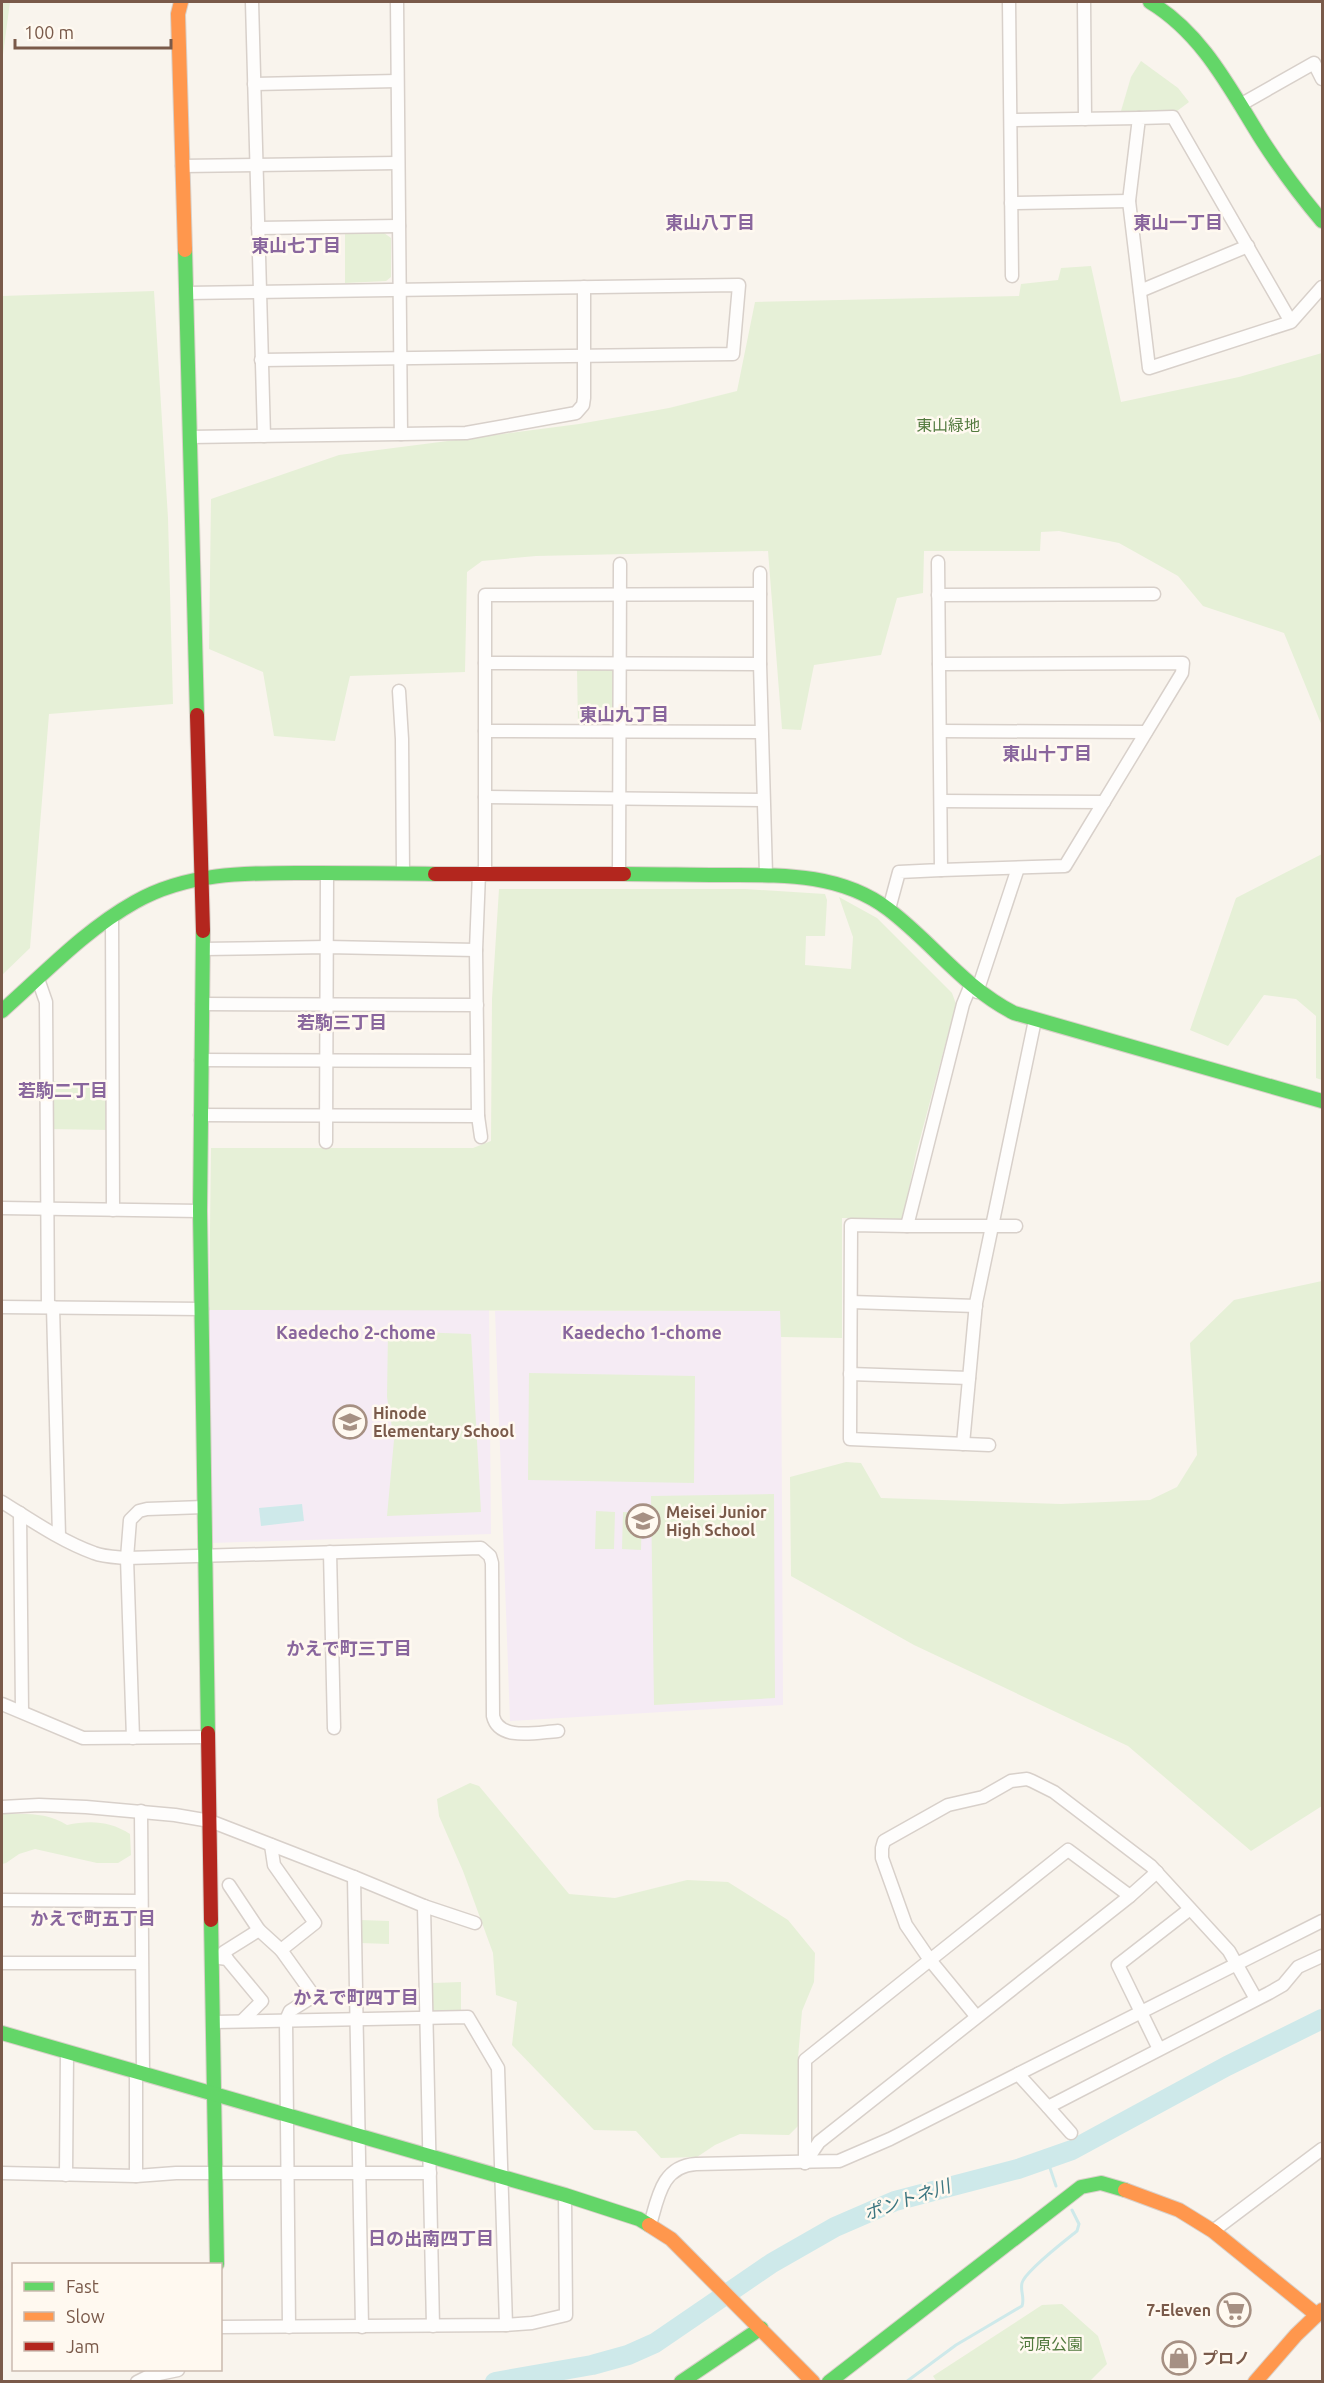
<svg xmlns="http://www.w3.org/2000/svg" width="1324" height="2383" font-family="Ubuntu,'Noto Sans JP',sans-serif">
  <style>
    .education { fill: #f5ebf4 }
    .green { fill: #e6f0d7 }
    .water { fill: #cee9ea }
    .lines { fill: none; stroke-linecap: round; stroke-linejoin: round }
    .stream { stroke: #cee9ea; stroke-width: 3 }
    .river { stroke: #cee9ea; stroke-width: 20 }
    .street-casing { stroke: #d8d0ca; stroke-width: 15 }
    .fast-casing { stroke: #d9d0c9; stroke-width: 16 }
    .slow-casing { stroke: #d9d0c9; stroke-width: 16 }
    .jam-casing { stroke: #d9d0c9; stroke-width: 16 }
    .street { stroke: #fefdfc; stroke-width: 12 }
    .fast { stroke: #63d668; stroke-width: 14 }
    .slow { stroke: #ff974d; stroke-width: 14 }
    .jam { stroke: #b3261e; stroke-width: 14 }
    .labels { text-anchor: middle; stroke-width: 5; stroke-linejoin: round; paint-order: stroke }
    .park-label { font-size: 16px; fill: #527a3e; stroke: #fff9f0 }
    .poi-label { font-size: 16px; font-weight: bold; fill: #7a5a4a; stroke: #fff9f0; text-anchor: start }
    .neighbourhood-label { font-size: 18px; font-weight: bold; fill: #89669d; stroke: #fff9f0 }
    .water-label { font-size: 18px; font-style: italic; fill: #3c7680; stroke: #fff9f0 }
  </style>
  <rect width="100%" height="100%" fill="#f9f4ed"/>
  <!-- education -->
  <g class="education">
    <path d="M 209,1310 L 489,1310 L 491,1534 L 212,1543 Z"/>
    <path d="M 495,1311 L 781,1311 L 783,1705 L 510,1721 Z"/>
  </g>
  <!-- green -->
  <g class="green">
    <path d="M 2,2 L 10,2 L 2,62 Z"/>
    <path d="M 1141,61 L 1178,88 L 1189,102 L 1177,111 L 1121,111 L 1131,77 Z"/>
    <path d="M 384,233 L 391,238 L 391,277 L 386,281 L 345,283 L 345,234 Z"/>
    <path d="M 1091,266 L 1121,402 L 1239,377 L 1322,353 L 1322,726 L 1284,633 L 1203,606 L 1178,576 L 1119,543 L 1059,531 L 1041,532 L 1040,551 L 924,551 L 923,593 L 897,598 L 881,655 L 814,665 L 801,730 L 782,729 L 768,551 L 536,556 L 482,561 L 467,572 L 465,672 L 350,676 L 335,741 L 274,736 L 263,672 L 209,649 L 211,499 L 339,455 L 579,424 L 669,408 L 737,391 L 755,302 L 1019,296 L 1021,284 L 1058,280 L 1061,268 Z"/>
    <path d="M 154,291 L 168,518 L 173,704 L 49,714 L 30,948 L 2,975 L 2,296 Z"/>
    <path d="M 577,669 L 611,669 L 615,673 L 614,723 L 610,726 L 578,725 Z"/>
    <path d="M 1322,854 L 1322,1080 L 1316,1078 L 1316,1016 L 1296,999 L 1264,995 L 1228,1046 L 1190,1030 L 1236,898 Z"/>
    <path d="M 499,889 L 745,889 L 825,894 L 827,900 L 825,936 L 806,936 L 805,965 L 851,969 L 853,937 L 839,897 L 877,918 L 952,993 L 956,1004 L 916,1154 L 903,1219 L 842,1218 L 842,1338 L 781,1337 L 780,1311 L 209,1310 L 211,1148 L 473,1148 L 491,1141 L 492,999 Z"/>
    <path d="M 48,1081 L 110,1083 L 111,1130 L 48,1129 Z"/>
    <path d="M 1322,1281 L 1322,1806 L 1251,1851 L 1128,1746 L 914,1645 L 791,1576 L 790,1477 L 846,1462 L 861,1463 L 881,1498 L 1061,1504 L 1150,1500 L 1177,1487 L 1197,1455 L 1190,1343 L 1234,1300 Z"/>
    <path d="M 388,1331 L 471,1334 L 481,1512 L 387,1516 L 394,1440 L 387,1397 Z"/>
    <path d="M 529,1373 L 695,1376 L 694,1483 L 528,1480 Z"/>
    <path d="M 774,1494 L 775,1698 L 654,1705 L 651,1496 Z"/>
    <path d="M 596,1511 L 615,1512 L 614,1549 L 595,1549 Z"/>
    <path d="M 623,1512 L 642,1513 L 641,1550 L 622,1549 Z"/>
    <path d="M 470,1783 L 479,1786 L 569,1894 L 615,1898 L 687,1880 L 728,1882 L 788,1920 L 815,1953 L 814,1982 L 802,2011 L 798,2058 L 800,2124 L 789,2135 L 740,2134 L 715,2145 L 697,2157 L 661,2158 L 636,2131 L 594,2130 L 512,2045 L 517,2002 L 496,1995 L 493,1953 L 463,1871 L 439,1816 L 437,1799 Z"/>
    <path d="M 4,1814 C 27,1814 47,1812 67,1825 C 90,1820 110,1821 130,1834 L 131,1855 L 118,1863 L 97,1863 L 35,1849 L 19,1854 L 6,1863 L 2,1864 L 2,1815 Z"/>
    <path d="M 360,1920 L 389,1921 L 389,1944 L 360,1943 Z"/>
    <path d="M 461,1982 L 461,2012 L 433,2012 L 432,1983 Z"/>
    <path d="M 1062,2304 L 1098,2336 L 1107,2364 L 1090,2381 L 937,2382 L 933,2376 L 1042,2305 Z"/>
  </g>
  <!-- water -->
  <path class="water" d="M 302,1504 L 304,1521 L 261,1526 L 259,1508 Z"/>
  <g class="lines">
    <!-- stream -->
    <g class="stream">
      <path d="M 1047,2159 L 1056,2186"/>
      <path d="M 906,2382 L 956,2345 L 1022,2306 C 1025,2298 1020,2291 1022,2283 C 1025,2271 1066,2240 1077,2231 L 1079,2224 L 1072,2210"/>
    </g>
    <!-- river -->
    <path class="river" d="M 495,2382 L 592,2365 L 628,2355 L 655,2343 L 772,2263 L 835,2227 L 895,2201 L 1018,2169 L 1072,2150 L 1227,2066 L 1322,2019"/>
    <defs>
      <g id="street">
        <path d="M 252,2 L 264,436"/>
        <path d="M 1009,2 L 1012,276"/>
        <path d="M 1084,2 L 1085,119"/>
        <path d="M 254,84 L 397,81"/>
        <path d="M 1240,105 L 1314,63 L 1322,79"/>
        <path d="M 1011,120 L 1139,118"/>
        <path d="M 182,166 L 398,163"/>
        <path d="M 1011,203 L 1129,201"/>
        <path d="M 258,228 L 399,226"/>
        <path d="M 1140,291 L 1248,246"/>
        <path d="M 186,293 L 739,285 L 733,354 L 261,360"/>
        <path d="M 1291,322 L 1173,117 L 1139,118 L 1129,201 L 1149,368 L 1291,322 L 1322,287"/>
        <path d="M 401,434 L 466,433 L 576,413 L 583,405 L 584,398 L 584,287"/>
        <path d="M 190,437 L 401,434 L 397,2"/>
        <path d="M 760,573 L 760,594"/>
        <path d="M 938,595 L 1154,594"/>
        <path d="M 485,663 L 760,664"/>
        <path d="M 939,664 L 1183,663 L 1182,673 L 1065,866 L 941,870"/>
        <path d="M 399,691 L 402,739 L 403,873"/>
        <path d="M 485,731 L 761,732"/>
        <path d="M 941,731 L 1146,732"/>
        <path d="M 485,797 L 763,800"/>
        <path d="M 941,801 L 1104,802"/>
        <path d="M 485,873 L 485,595 L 760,594 L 760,664 L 766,874"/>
        <path d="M 619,873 L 620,564"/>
        <path d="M 889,909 L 899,872 L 941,870 L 938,562"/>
        <path d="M 112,917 L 113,1210"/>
        <path d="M 203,949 L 327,947 L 476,950"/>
        <path d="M 38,979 L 46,1002 L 48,1307"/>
        <path d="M 970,987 L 963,1004 L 907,1226 L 851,1225 L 850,1439 L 989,1445"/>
        <path d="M 977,992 L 1018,868"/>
        <path d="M 202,1004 L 477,1005"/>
        <path d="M 201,1060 L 477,1061"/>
        <path d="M 200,1115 L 478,1116 L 476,950 L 479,873"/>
        <path d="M 478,1116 L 481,1137"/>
        <path d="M 326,1142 L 327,873"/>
        <path d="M 2,1208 L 200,1211"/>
        <path d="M 907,1226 L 1016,1226"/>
        <path d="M 851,1302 L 976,1306"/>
        <path d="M 2,1307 L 202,1309"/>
        <path d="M 53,1307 L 59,1536"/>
        <path d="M 850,1374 L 969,1378"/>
        <path d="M 963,1444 L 976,1303 L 1035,1020"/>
        <path d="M 2,1502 C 31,1520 61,1541 94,1553 C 104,1557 116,1557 127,1558 L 481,1548 L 490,1556 L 492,1563 L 493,1716 C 499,1742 538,1732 558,1731"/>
        <path d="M 20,1513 L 22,1711"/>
        <path d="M 330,1552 L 334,1728"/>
        <path d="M 2,1704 L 83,1738 L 208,1737"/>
        <path d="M 133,1738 L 127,1558 L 130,1520 L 139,1511 L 147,1509 L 204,1507"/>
        <path d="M 2,1807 L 39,1805 L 86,1807 L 175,1815 L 210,1821 L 354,1877"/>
        <path d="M 141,1811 L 143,2074"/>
        <path d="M 271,1845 L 274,1865 L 315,1923 L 281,1950 L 314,1996 L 290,2011 L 286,2020 L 289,2327"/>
        <path d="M 2,1900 L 141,1901"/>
        <path d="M 424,1906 L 475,1923"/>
        <path d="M 259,1930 L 281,1950"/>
        <path d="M 220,1958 L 227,1959 L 262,2001 L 242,2021"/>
        <path d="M 227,1959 L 224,1952 L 259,1930 L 229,1885"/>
        <path d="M 2,1963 L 141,1963"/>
        <path d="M 976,2016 L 930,1960 L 1068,1850 L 1130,1896"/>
        <path d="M 214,2022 L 468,2017 L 498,2068 L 506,2325"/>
        <path d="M 1159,2049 L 1118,1965 L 1190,1909"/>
        <path d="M 136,2072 L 136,2176"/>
        <path d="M 1018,2074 L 1322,1921"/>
        <path d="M 1048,2107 L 1071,2133"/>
        <path d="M 805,2163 L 805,2060 L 930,1960 L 906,1925 L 882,1858 L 882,1848 L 884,1841 L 948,1805 L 983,1797 L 1011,1781 L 1027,1779 L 1032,1781 L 1054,1792 L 1151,1866 L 1229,1951 L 1256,1999"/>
        <path d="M 805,2163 L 819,2142 L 1130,1896 L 1157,1872"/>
        <path d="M 2,2173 L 136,2176 L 176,2173 L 430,2173"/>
        <path d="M 66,2175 L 67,2052"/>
        <path d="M 650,2225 C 658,2197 662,2166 696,2164 L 839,2161 L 890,2139 L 1018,2074 L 1048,2107 L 1269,1993 L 1283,1985 L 1298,1967 L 1322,1956"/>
        <path d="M 1213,2231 L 1322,2149"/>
        <path d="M 220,2327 L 506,2325 L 532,2323 L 566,2315 L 565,2195"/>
        <path d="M 362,2327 L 354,1877 L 424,1906 L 433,2326"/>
        <path d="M 137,2382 L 149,2376 L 178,2370"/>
      </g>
      <g id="fast">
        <path d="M 1150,2 C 1203,34 1230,89 1262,140 C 1280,168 1300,195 1322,221"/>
        <path d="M 185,250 L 197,715"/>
        <path d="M 624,874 C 658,874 692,875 725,875 C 782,875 840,873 888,909 C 933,943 962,986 1014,1013 L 1322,1101"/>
        <path d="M 203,931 L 200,1211 L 208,1733"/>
        <path d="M 2,1011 C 45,973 85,930 135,902 C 191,870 255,873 317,873 C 356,873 396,873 435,874"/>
        <path d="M 211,1920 L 217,2264"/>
        <path d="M 2,2033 L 565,2195 L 639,2219 L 649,2225"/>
        <path d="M 681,2382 L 761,2328"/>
        <path d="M 829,2382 L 1081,2187 L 1101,2183 L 1125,2190"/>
      </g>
      <g id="slow">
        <path d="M 181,2 L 178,14 L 185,250"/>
        <path d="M 1125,2190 L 1179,2210 L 1213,2231 L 1317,2315"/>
        <path d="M 649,2225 L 671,2239 L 813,2382"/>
        <path d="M 1255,2382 L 1296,2335 L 1322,2310"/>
      </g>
      <g id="jam">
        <path d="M 197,715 L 203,931"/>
        <path d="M 435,874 L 624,874"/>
        <path d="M 208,1733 L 211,1920"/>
      </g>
    </defs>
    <!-- street casing -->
    <use href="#street" class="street-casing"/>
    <!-- fast casing -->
    <use href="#fast" class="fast-casing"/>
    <!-- slow casing -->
    <use href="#slow" class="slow-casing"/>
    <!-- jam casing -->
    <use href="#jam" class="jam-casing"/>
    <!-- street -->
    <use href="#street" class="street"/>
    <!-- fast -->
    <use href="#fast" class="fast"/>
    <!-- slow -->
    <use href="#slow" class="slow"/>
    <!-- jam -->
    <use href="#jam" class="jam"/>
  </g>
  <!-- icons -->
  <defs>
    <symbol id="school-ring" viewBox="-11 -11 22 22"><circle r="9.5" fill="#fff9f0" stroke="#a69083" stroke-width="1.5"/><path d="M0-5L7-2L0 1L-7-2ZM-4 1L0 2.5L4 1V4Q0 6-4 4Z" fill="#a69083"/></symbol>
    <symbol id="supermarket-ring" viewBox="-11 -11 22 22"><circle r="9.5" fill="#fff9f0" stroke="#a69083" stroke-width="1.5"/><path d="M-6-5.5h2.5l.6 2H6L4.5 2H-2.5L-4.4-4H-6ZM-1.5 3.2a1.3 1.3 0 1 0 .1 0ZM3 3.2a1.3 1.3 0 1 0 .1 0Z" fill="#a69083"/></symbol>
    <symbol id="shop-ring" viewBox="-11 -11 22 22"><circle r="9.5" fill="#fff9f0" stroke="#a69083" stroke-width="1.5"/><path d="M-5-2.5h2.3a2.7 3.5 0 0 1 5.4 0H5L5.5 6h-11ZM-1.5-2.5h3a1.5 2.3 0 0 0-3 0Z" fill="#a69083"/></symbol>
  </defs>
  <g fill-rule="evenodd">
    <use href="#school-ring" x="331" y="1403" width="38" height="38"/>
    <use href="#school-ring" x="624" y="1502" width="38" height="38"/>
    <use href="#supermarket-ring" x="1215" y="2291" width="38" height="38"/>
    <use href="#shop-ring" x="1160" y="2339" width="38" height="38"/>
  </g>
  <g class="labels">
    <!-- park labels -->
    <g class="park-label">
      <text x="948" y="431">東山緑地</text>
      <text x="1051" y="2350">河原公園</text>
    </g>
    <!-- poi labels -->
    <g class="poi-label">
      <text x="373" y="1419">Hinode<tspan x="373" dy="18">Elementary School</tspan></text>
      <text x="666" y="1518">Meisei Junior<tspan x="666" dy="18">High School</tspan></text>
      <text x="1211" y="2316" text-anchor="end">7-Eleven</text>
      <text x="1202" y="2364">プロノ</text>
    </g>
    <!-- neighbourhood labels -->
    <g class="neighbourhood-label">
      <text x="710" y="229">東山八丁目</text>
      <text x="1178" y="229">東山一丁目</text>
      <text x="296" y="252">東山七丁目</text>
      <text x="624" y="721">東山九丁目</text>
      <text x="1047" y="760">東山十丁目</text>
      <text x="342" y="1029">若駒三丁目</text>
      <text x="63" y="1097">若駒二丁目</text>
      <text x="356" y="1339">Kaedecho 2-chome</text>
      <text x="642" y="1339">Kaedecho 1-chome</text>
      <text x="349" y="1655">かえで町三丁目</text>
      <text x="93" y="1925">かえで町五丁目</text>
      <text x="356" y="2004">かえで町四丁目</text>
      <text x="431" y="2245">日の出南四丁目</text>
    </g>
    <!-- water labels -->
    <g class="water-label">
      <text transform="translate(907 2200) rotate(-19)" y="6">ポントネ川</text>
    </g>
  </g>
  <!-- border -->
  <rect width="1324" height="2383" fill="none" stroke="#7a5a4a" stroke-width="6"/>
  <!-- legend -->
  <rect x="12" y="2263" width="210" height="108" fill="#fff9f0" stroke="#cab9ae" stroke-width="1.5"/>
  <rect x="24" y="2282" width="30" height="9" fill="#63d668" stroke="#cab9ae" stroke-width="1.5"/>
  <text x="66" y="2293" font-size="18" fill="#7a5a4a">Fast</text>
  <rect x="24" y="2312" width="30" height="9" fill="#ff974d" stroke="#cab9ae" stroke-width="1.5"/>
  <text x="66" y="2323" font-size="18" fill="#7a5a4a">Slow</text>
  <rect x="24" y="2342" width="30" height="9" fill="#b3261e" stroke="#cab9ae" stroke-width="1.5"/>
  <text x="66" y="2353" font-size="18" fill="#7a5a4a">Jam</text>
  <!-- scale -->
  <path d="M15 39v9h156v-9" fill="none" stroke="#7a5a4a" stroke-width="3"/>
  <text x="24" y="39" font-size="18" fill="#7a5a4a" stroke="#fff9f0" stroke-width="4.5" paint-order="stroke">100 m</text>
</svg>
